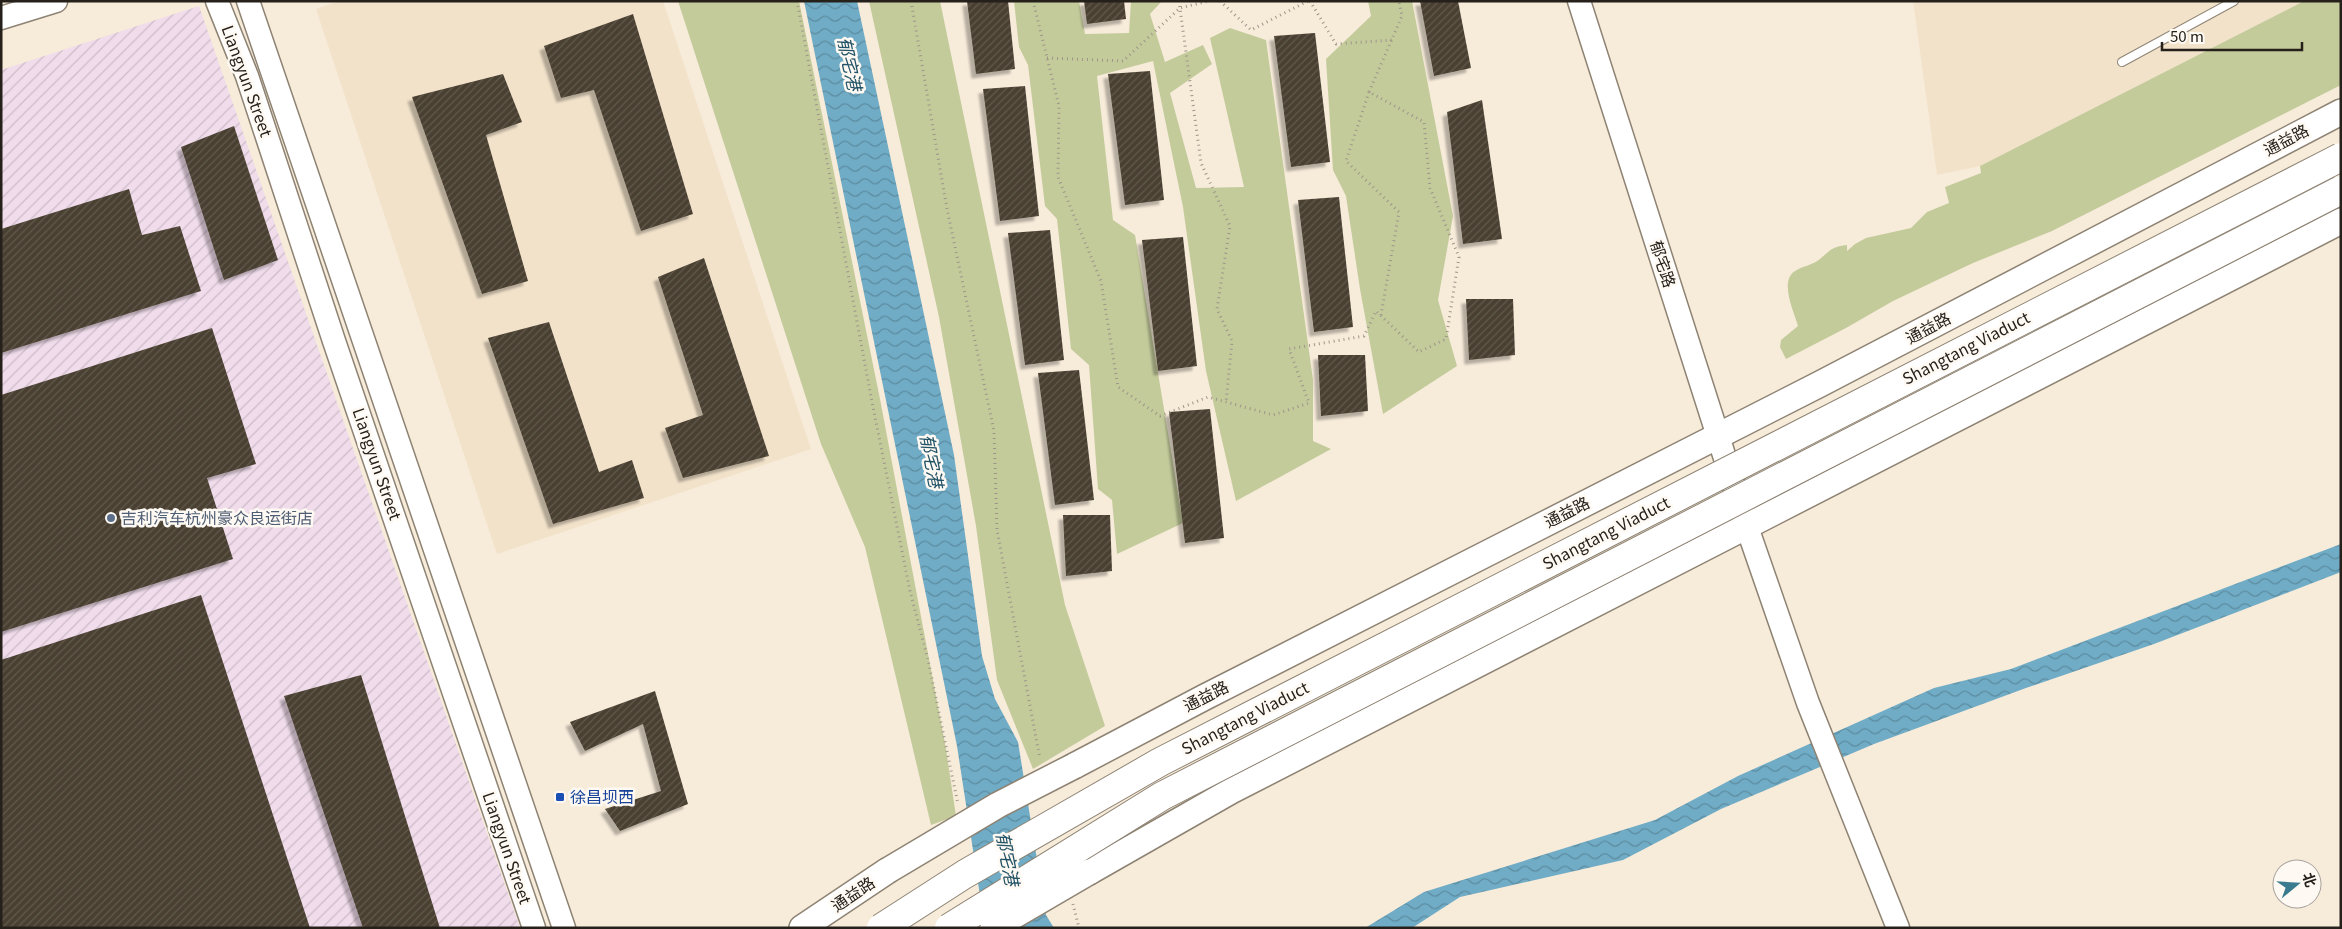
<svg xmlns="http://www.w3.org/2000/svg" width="2342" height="929" font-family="Georgia,'Noto Sans SC',serif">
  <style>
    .built { fill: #f2e2ca }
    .industrial { fill: url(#industrial-furrows) }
    .grass { fill: #c4cb9b }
    .water { fill: url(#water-waves) }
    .building { fill: url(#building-hatch); filter: url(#shadow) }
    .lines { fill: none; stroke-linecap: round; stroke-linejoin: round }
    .lane-casing { stroke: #8e8373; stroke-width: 10 }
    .secondary-casing { stroke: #8e8373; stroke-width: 25 }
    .primary-casing { stroke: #8e8373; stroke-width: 28 }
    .path { stroke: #9e9589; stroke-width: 3; stroke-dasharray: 1 4; stroke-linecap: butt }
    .lane { stroke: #fff; stroke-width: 8 }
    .secondary { stroke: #fff; stroke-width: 22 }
    .primary { stroke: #fff; stroke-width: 25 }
    .primary-bridge-casing { stroke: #8e8373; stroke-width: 28; stroke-linecap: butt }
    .highway-bridge-casing { stroke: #8e8373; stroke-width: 30; stroke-linecap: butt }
    .primary-bridge { stroke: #fff; stroke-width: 25 }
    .highway-bridge { stroke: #fff; stroke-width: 28 }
    .service-dot { fill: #5c6f8a; stroke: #fef9f2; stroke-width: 2 }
    .transit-dot { fill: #1a4fb4; stroke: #fef9f2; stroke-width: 2 }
    .labels { text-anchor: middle; stroke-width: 5; stroke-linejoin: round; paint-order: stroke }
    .street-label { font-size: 16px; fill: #25201a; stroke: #fef9f2 }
    .service-label { font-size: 16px; fill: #4e5e75; stroke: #fef9f2; text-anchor: start }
    .transit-label { font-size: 16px; fill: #164399; stroke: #fef9f2; text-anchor: start }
    .water-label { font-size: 18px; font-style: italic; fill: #225367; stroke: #fef9f2 }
  </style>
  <defs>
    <pattern id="industrial-furrows" width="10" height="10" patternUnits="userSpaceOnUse" patternTransform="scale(1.25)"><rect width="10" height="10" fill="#f0dceb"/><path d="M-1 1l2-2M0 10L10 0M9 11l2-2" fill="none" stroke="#cebcc9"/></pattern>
    <pattern id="water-waves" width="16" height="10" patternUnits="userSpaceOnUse" patternTransform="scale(1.25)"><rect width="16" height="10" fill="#70acc6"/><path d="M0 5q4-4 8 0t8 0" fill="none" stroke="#5c8ca0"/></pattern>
    <pattern id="building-hatch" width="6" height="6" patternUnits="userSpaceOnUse" patternTransform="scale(1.25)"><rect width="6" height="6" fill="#4a4032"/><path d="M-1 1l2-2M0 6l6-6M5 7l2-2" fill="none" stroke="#61594d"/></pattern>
    <filter id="shadow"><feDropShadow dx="-4.5" dy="4.5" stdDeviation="1" flood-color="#0004"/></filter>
  </defs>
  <rect width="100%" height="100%" fill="#f7ebda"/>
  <!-- built -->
  <g class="built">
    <path d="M 340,1 L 663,1 L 811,449 L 497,554 L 316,9 Z"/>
    <path d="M 1913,1 L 2304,1 L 1980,166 L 1937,175 Z"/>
  </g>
  <!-- industrial -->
  <path class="industrial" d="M 199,6 L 520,928 L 1,928 L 1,70 Z"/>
  <!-- grass -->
  <g class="grass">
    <path d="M 678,1 L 799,1 L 880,399 L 946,749 L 956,816 L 931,825 L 865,547 L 821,444 Z"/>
    <path d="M 869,1 L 940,1 L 1065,605 L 1105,726 L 1033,769 L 997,680 L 976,526 L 939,317 Z"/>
    <path d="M 1014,1 L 1079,1 L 1085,34 L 1129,33 L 1131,1 L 1162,1 L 1150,14 L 1165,62 L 1203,45 L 1212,64 L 1170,93 L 1196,188 L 1244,187 L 1210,38 L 1230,28 L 1266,40 L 1313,380 L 1313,441 L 1331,449 L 1236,501 L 1206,371 L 1183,207 L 1153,61 L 1097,76 L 1113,220 L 1135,235 L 1183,523 L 1117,554 L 1112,500 L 1098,489 L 1089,365 L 1071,349 L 1057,219 L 1045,206 L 1028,65 L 1019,47 Z"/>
    <path d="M 1368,1 L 1412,1 L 1453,216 L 1438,300 L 1457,366 L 1383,414 L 1360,289 L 1346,196 L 1333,170 L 1326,59 L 1371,16 Z"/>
    <path d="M 2304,1 L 2341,1 L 2341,85 L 2052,231 L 1973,263 L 1893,301 L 1846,328 L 1786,359 L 1780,347 L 1781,340 L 1798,326 C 1794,312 1779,281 1795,271 C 1803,266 1813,265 1820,259 C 1831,250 1831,247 1847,245 L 1847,251 L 1855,244 L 1866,238 L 1911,228 L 1927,212 L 1949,203 L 1945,187 L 1981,173 L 1980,166 Z"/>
  </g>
  <!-- water -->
  <g class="water">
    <path d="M 804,1 L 857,1 L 954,455 L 982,656 L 995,699 L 1018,742 L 1046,915 L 1054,928 L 985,928 L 957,746 Z"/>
    <path d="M 2341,544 L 2341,572 L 2154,644 L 2026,688 L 1874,744 L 1721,809 L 1623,860 L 1460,897 L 1412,928 L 1365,928 L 1424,892 L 1655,820 L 1738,776 L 1934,688 L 2011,669 Z"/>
  </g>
  <!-- building -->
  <g class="building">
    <path d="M 967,1 L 1008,1 L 1015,69 L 976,74 Z"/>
    <path d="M 1084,1 L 1124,1 L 1126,19 L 1087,24 Z"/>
    <path d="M 1420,1 L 1458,1 L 1471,68 L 1434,76 Z"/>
    <path d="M 633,14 L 693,214 L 641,231 L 594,90 L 561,98 L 544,46 Z"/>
    <path d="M 1315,33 L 1330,162 L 1291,167 L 1274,36 Z"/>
    <path d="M 1150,71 L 1164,200 L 1125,205 L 1108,74 Z"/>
    <path d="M 503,74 L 522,122 L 486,135 L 528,281 L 482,294 L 412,97 Z"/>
    <path d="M 1025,86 L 1039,216 L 1000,221 L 983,89 Z"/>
    <path d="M 1482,100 L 1502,239 L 1463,244 L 1447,112 Z"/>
    <path d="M 234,126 L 278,260 L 224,280 L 181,147 Z"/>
    <path d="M 129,189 L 142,235 L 180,226 L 201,291 L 1,353 L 1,229 Z"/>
    <path d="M 1339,197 L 1353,327 L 1314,332 L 1298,200 Z"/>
    <path d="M 1050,230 L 1064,360 L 1025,365 L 1008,233 Z"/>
    <path d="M 1183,237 L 1197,366 L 1158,371 L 1142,240 Z"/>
    <path d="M 704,258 L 769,456 L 683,478 L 665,428 L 703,415 L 658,277 Z"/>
    <path d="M 1466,299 L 1513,299 L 1515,355 L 1469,360 Z"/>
    <path d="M 549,322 L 599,472 L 632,460 L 644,498 L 553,524 L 488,338 Z"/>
    <path d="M 212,328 L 256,464 L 207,478 L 233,559 L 1,632 L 1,395 Z"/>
    <path d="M 1318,355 L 1365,355 L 1368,411 L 1321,416 Z"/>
    <path d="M 1079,370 L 1094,500 L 1055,505 L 1038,373 Z"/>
    <path d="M 1210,409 L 1224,538 L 1185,543 L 1169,412 Z"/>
    <path d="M 1063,515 L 1110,515 L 1112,571 L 1066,576 Z"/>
    <path d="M 201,595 L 310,928 L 1,928 L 1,660 Z"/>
    <path d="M 361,675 L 440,928 L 363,928 L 284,696 Z"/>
    <path d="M 655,691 L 688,804 L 620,831 L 605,809 L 661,791 L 643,724 L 585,751 L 570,722 Z"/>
  </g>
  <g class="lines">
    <defs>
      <path id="lane" d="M 2122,62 L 2234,1"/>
      <g id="secondary">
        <path d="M 217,1 L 247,76 L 334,341 L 534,928"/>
        <path d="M 248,1 L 564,928"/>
        <path d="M 1579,1 L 1747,527 L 1808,703 L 1898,928"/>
        <path d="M 1,18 L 56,1"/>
      </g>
      <g id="primary">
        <path d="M 1074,766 L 1205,697 L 1820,384 L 2341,112"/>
        <path d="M 1089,872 L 1231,791 L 2341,221"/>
        <path d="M 802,928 L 887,871"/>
      </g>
    </defs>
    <!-- lane casing -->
    <use href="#lane" class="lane-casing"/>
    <!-- secondary casing -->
    <use href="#secondary" class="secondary-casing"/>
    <!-- primary casing -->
    <use href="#primary" class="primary-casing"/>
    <!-- path -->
    <g class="path">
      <path d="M 797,1 L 872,402 L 910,591 L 928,660 L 958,804"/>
      <path d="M 911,1 L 947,209 L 994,431 L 997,530 L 1040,759"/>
      <path d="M 1033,1 L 1059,106 L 1058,177 L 1101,281 L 1118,387 L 1160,416 L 1208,397 L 1273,415 L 1309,403 L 1289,349 L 1364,336 L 1376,311 L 1419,352 L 1446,339 L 1459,257 L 1430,188 L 1424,122 L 1369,92 L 1402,16 L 1399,1"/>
      <path d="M 1179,1 L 1201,163 L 1230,226 L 1217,309 L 1232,341 L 1226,402"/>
      <path d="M 1220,1 L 1251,30 L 1308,1"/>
      <path d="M 1310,1 L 1336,44 L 1392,40"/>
      <path d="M 1047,58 L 1123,61 L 1180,8 L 1209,1"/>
      <path d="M 1369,92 L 1346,161 L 1399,212 L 1381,315"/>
      <path d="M 1073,904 L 1079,928"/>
    </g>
    <!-- lane -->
    <use href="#lane" class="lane"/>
    <!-- secondary -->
    <use href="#secondary" class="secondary"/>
    <!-- primary -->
    <use href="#primary" class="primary"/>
    <defs>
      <g id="primary-bridge">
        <path d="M 887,871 L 998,805 L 1074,766"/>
        <path d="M 993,928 L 1089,872"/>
      </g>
      <g id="highway-bridge">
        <path d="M 881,928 L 965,874 L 1160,762 L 2341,157"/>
        <path d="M 949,928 L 1162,796 L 2341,190"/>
      </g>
    </defs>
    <!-- primary-bridge casing -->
    <use href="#primary-bridge" class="primary-bridge-casing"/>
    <!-- highway-bridge casing -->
    <use href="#highway-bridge" class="highway-bridge-casing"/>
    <!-- primary-bridge -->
    <use href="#primary-bridge" class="primary-bridge"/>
    <!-- highway-bridge -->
    <use href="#highway-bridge" class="highway-bridge"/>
  </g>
  <!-- markers -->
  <circle class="service-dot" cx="111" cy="518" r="5"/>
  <rect class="transit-dot" x="555" y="792" width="10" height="10" rx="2.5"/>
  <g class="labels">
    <!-- street labels -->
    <g class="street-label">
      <text transform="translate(247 81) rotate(70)" y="6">Liangyun Street</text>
      <text transform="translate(2286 140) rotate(-28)" y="6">通益路</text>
      <text transform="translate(1663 264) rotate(72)" y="6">郁宅路</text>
      <text transform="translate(1928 328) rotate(-28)" y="6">通益路</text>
      <text transform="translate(1966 348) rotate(-27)" y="6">Shangtang Viaduct</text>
      <text transform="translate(377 464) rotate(71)" y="6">Liangyun Street</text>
      <text transform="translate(1567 512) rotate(-27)" y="6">通益路</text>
      <text transform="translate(1606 533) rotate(-27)" y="6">Shangtang Viaduct</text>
      <text transform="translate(1206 696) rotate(-27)" y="6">通益路</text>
      <text transform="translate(1245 718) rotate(-27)" y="6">Shangtang Viaduct</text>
      <text transform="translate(507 848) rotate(71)" y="6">Liangyun Street</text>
      <text transform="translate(853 894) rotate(-34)" y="6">通益路</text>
    </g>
    <!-- service labels -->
    <g class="service-label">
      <text x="121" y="524">吉利汽车杭州豪众良运街店</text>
    </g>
    <!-- transit labels -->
    <g class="transit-label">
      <text x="570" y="803">徐昌坝西</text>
    </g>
    <!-- water labels -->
    <g class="water-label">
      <text transform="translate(849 64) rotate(78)" y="6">郁宅港</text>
      <text transform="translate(931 461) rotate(79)" y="6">郁宅港</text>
      <text transform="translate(1007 859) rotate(79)" y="6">郁宅港</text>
    </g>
  </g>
  <!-- border -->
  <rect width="2342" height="929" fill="none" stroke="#25201a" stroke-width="5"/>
  <!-- north arrow -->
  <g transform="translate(2297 884) rotate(72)"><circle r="24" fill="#fef9f2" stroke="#a7a29c"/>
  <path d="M0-4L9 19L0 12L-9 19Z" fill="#3b7b8f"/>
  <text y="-8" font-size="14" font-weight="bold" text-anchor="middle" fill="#25201a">北</text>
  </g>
  <!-- scale -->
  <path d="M2162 42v8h140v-8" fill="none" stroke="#25201a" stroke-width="2.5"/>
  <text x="2170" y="42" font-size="15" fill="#25201a" stroke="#fef9f2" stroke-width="4" paint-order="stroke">50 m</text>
</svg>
